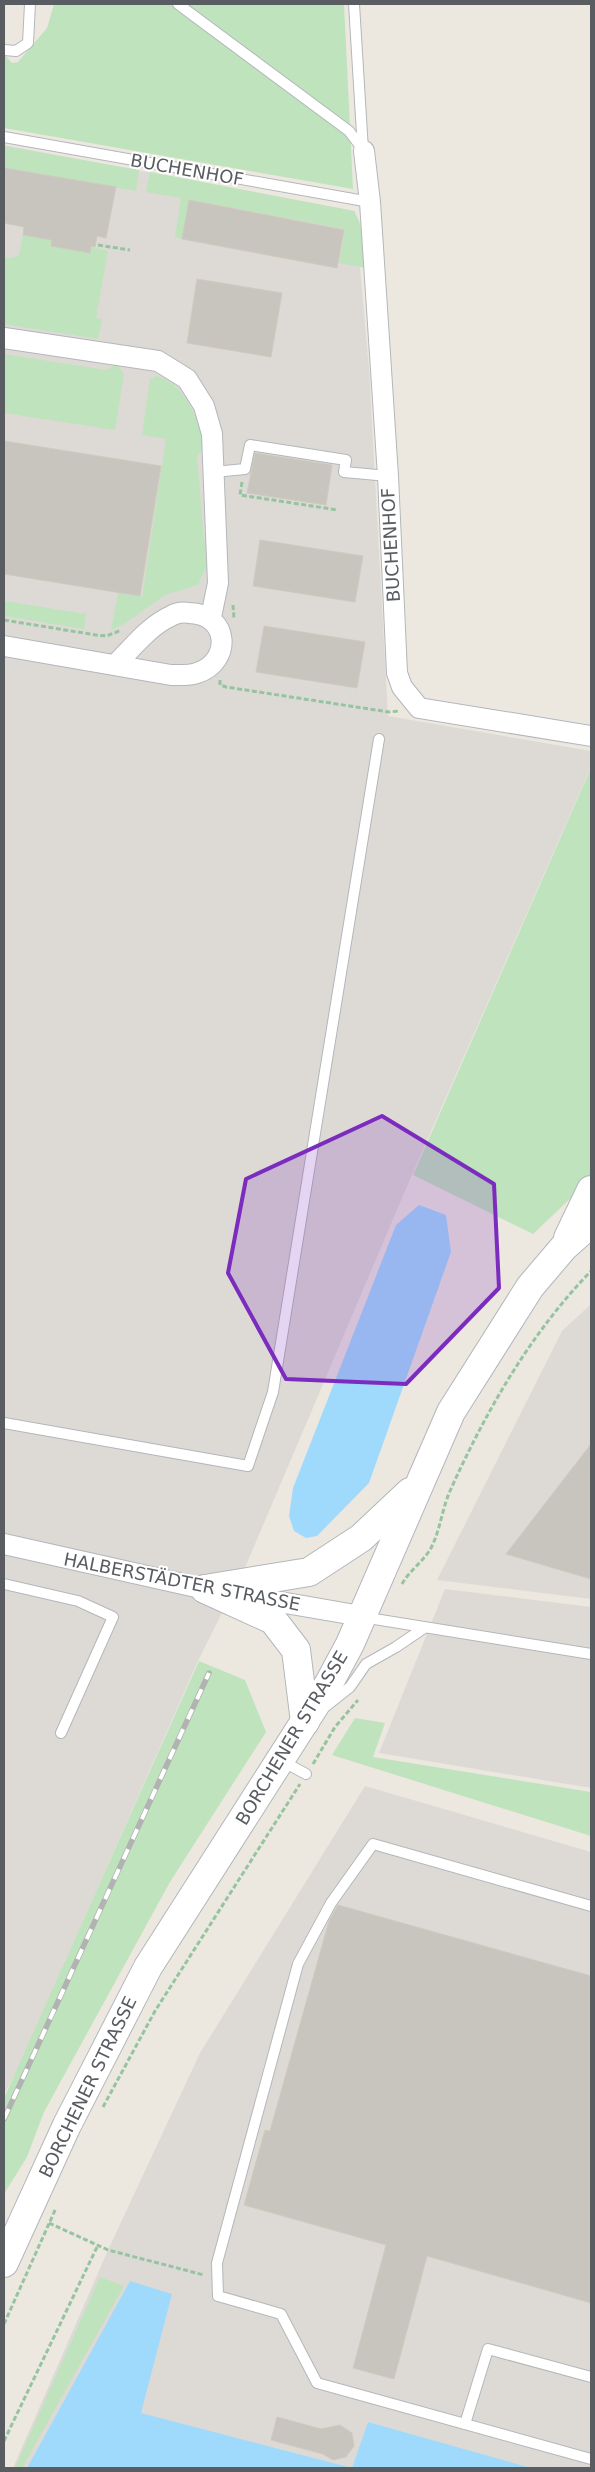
<svg xmlns="http://www.w3.org/2000/svg" width="595" height="2472" font-family="'DejaVu Sans',sans-serif">
  <style>
    .industrial { fill: #dddad5 }
    .green { fill: #bfe3bc }
    .water { fill: #9fdafd }
    .building { fill: #c8c5bf; stroke: #d0c9bf }
    .lines { fill: none; stroke-linecap: round; stroke-linejoin: round }
    .service-casing { stroke: #b3b7bb; stroke-width: 12 }
    .minor-casing { stroke: #b3b7bb; stroke-width: 22 }
    .secondary-casing { stroke: #b2b6bb; stroke-width: 30 }
    .path { stroke: #96c4a0; stroke-width: 3; stroke-dasharray: 5 2.5; stroke-linecap: butt }
    .service { stroke: #fff; stroke-width: 10 }
    .minor { stroke: #fff; stroke-width: 20 }
    .secondary { stroke: #fff; stroke-width: 28 }
    .rail-casing { stroke: #b1b2b2; stroke-width: 5.5 }
    .rail { stroke: #fff; stroke-width: 4; stroke-dasharray: 11; stroke-linecap: butt }
    .marked { fill: #7b2cbf; fill-opacity: 0.2; stroke: #7b2cbf; stroke-width: 4; stroke-linejoin: round }
    .labels { text-anchor: middle; stroke-width: 4; stroke-linejoin: round; paint-order: stroke }
    .street-label { font-size: 18px; fill: #595d61; stroke: #fff }
  </style>
  <rect width="100%" height="100%" fill="#ece8e0"/>
  <!-- industrial -->
  <g class="industrial">
    <path d="M 4,145 L 355,211 L 369,369 L 388,716 L 591,751 L 591,767 L 411,1177 L 247,1563 L 198,1661 L 19,2066 L 4,2095 Z"/>
    <path d="M 591,1304 L 591,1599 L 437,1580 L 562,1331 Z"/>
    <path d="M 445,1589 L 591,1607 L 591,1788 L 379,1753 Z"/>
    <path d="M 365,1786 L 591,1852 L 591,2468 L 13,2468 L 108,2250 L 200,2053 Z"/>
  </g>
  <!-- green -->
  <g class="green">
    <path d="M 54,4 L 344,4 L 353,189 L 4,128 L 4,54 L 12,63 L 18,62 L 47,28 Z"/>
    <path d="M 4,146 L 139,170 L 136,191 L 4,168 Z"/>
    <path d="M 150,172 L 354,211 C 365,229 364,247 366,268 L 339,263 L 345,229 L 190,200 L 182,239 L 175,237 L 181,198 L 146,192 Z"/>
    <path d="M 23,235 L 52,240 L 52,246 L 89,253 L 91,247 L 108,251 L 96,318 L 102,319 L 98,339 L 4,324 L 4,257 L 12,258 L 19,255 Z"/>
    <path d="M 4,354 L 106,370 L 117,364 L 124,374 L 115,430 L 4,413 Z"/>
    <path d="M 157,376 C 185,383 201,423 204,448 L 197,456 L 204,541 L 212,548 L 207,569 L 205,569 L 198,585 L 165,595 L 124,624 L 111,630 L 118,593 L 142,597 L 166,439 L 142,435 L 150,379 Z"/>
    <path d="M 4,601 L 86,614 L 84,629 L 4,616 Z"/>
    <path d="M 591,768 L 591,1179 L 533,1234 L 413,1175 Z"/>
    <path d="M 199,1661 L 245,1680 L 266,1732 L 170,1882 L 44,2112 L 27,2157 L 4,2194 L 4,2098 Z"/>
    <path d="M 355,1718 L 385,1723 L 373,1757 L 591,1792 L 591,1836 L 332,1755 Z"/>
    <path d="M 100,2277 L 124,2286 L 22,2468 L 15,2468 Z"/>
  </g>
  <!-- water -->
  <g class="water">
    <path d="M 419,1205 L 446,1215 L 451,1252 L 369,1483 L 317,1536 L 306,1538 L 294,1531 L 289,1516 L 293,1488 L 396,1225 Z"/>
    <path d="M 130,2281 L 172,2294 L 141,2413 L 352,2468 L 368,2422 L 531,2468 L 27,2468 Z"/>
  </g>
  <!-- building -->
  <g class="building">
    <path d="M 4,168 L 116,187 L 106,238 L 97,236 L 95,247 L 91,246 L 90,253 L 51,246 L 52,240 L 23,235 L 24,227 L 4,223 Z"/>
    <path d="M 189,200 L 344,230 L 337,268 L 182,239 Z"/>
    <path d="M 197,279 L 282,293 L 271,357 L 187,343 Z"/>
    <path d="M 4,441 L 161,466 L 140,596 L 4,574 Z"/>
    <path d="M 255,453 L 332,465 L 326,505 L 247,493 Z"/>
    <path d="M 260,540 L 363,556 L 355,602 L 253,586 Z"/>
    <path d="M 264,626 L 365,642 L 357,688 L 256,672 Z"/>
    <path d="M 591,1444 L 591,1579 L 506,1554 Z"/>
    <path d="M 338,1905 L 591,1976 L 591,2303 L 427,2256 L 394,2379 L 353,2368 L 386,2245 L 244,2205 L 265,2130 L 270,2131 L 329,1921 Z"/>
    <path d="M 277,2417 L 321,2429 L 340,2425 L 352,2433 L 354,2446 L 346,2457 L 333,2460 L 323,2454 L 271,2440 Z"/>
  </g>
  <g class="lines">
    <defs>
      <g id="service">
        <path d="M 178,4 L 349,131 L 364,151"/>
        <path d="M 354,4 L 363,150"/>
        <path d="M 4,50 L 16,51 L 28,43 L 30,4"/>
        <path d="M 4,137 L 370,202"/>
        <path d="M 214,472 L 245,469 L 250,445 L 346,460 L 344,472 L 388,476"/>
        <path d="M 4,1423 L 248,1466 L 273,1392 L 379,739"/>
        <path d="M 4,1584 L 78,1601 L 113,1617 L 61,1733"/>
        <path d="M 362,1617 L 591,1654"/>
        <path d="M 326,1706 L 350,1687 L 366,1664 L 396,1647 L 424,1628"/>
        <path d="M 282,1761 L 306,1774"/>
        <path d="M 591,1906 L 373,1844 L 331,1903 L 298,1964 L 217,2263 L 218,2296 L 281,2314 L 317,2383 L 591,2459"/>
        <path d="M 465,2424 L 488,2349 L 591,2377"/>
      </g>
      <g id="minor">
        <path d="M 364,151 L 370,202 L 388,476 L 397,673 L 402,687 L 419,708 L 591,736"/>
        <path d="M 4,338 L 158,361 L 187,379 L 204,406 L 212,434 L 218,583 L 211,617"/>
        <path d="M 4,646 L 171,675 C 180,675 188,676 197,673 C 232,662 230,614 189,613 C 183,612 176,613 171,616 C 149,626 133,647 116,664"/>
        <path d="M 4,1544 L 205,1589 L 361,1616"/>
      </g>
      <g id="secondary">
        <path d="M 568,1238 L 591,1190"/>
        <path d="M 205,1589 L 309,1572 L 361,1538 L 410,1492"/>
        <path d="M 205,1589 L 273,1620 L 296,1650 L 305,1722"/>
        <path d="M 4,2263 L 67,2125 L 148,1967 L 328,1685 L 350,1644 L 451,1412 L 530,1287 L 564,1247 L 591,1223"/>
      </g>
    </defs>
    <!-- service casing -->
    <use href="#service" class="service-casing"/>
    <!-- minor casing -->
    <use href="#minor" class="minor-casing"/>
    <!-- secondary casing -->
    <use href="#secondary" class="secondary-casing"/>
    <!-- path -->
    <g class="path">
      <path d="M 98,245 L 130,250"/>
      <path d="M 242,482 L 240,495 L 338,510"/>
      <path d="M 233,605 L 234,619"/>
      <path d="M 4,620 L 96,635 L 107,636 L 121,630"/>
      <path d="M 220,680 L 220,685 L 226,687 L 389,712 L 399,711"/>
      <path d="M 402,1584 C 409,1571 423,1562 431,1548 C 440,1531 442,1509 450,1491 C 486,1411 530,1334 591,1271"/>
      <path d="M 313,1764 L 335,1727 L 358,1700"/>
      <path d="M 103,2107 L 155,2011 L 300,1784"/>
      <path d="M 49,2223 L 108,2250 L 204,2275"/>
      <path d="M 4,2324 L 56,2208"/>
      <path d="M 4,2441 L 98,2245"/>
    </g>
    <!-- service -->
    <use href="#service" class="service"/>
    <!-- minor -->
    <use href="#minor" class="minor"/>
    <!-- secondary -->
    <use href="#secondary" class="secondary"/>
    <defs>
      <path id="rail" d="M 4,2119 L 209,1673"/>
    </defs>
    <!-- rail casing -->
    <use href="#rail" class="rail-casing"/>
    <!-- rail -->
    <use href="#rail" class="rail"/>
  </g>
  <!-- marked area -->
  <path class="marked" d="M 382,1116 L 494,1184 L 499,1288 L 406,1384 L 286,1379 L 228,1273 L 246,1179 Z"/>
  <g class="labels">
    <!-- street labels -->
    <g class="street-label">
      <text transform="translate(187 170) rotate(10)" y="6">BUCHENHOF</text>
      <text transform="translate(391 545) rotate(-93)" y="6">BUCHENHOF</text>
      <text transform="translate(182 1582) rotate(11)" y="6">HALBERSTÄDTER STRASSE</text>
      <text transform="translate(292 1738) rotate(-59)" y="6">BORCHENER STRASSE</text>
      <text transform="translate(88 2087) rotate(-64)" y="6">BORCHENER STRASSE</text>
    </g>
  </g>
  <!-- border -->
  <rect width="595" height="2472" fill="none" stroke="#595d61" stroke-width="10"/>
</svg>
